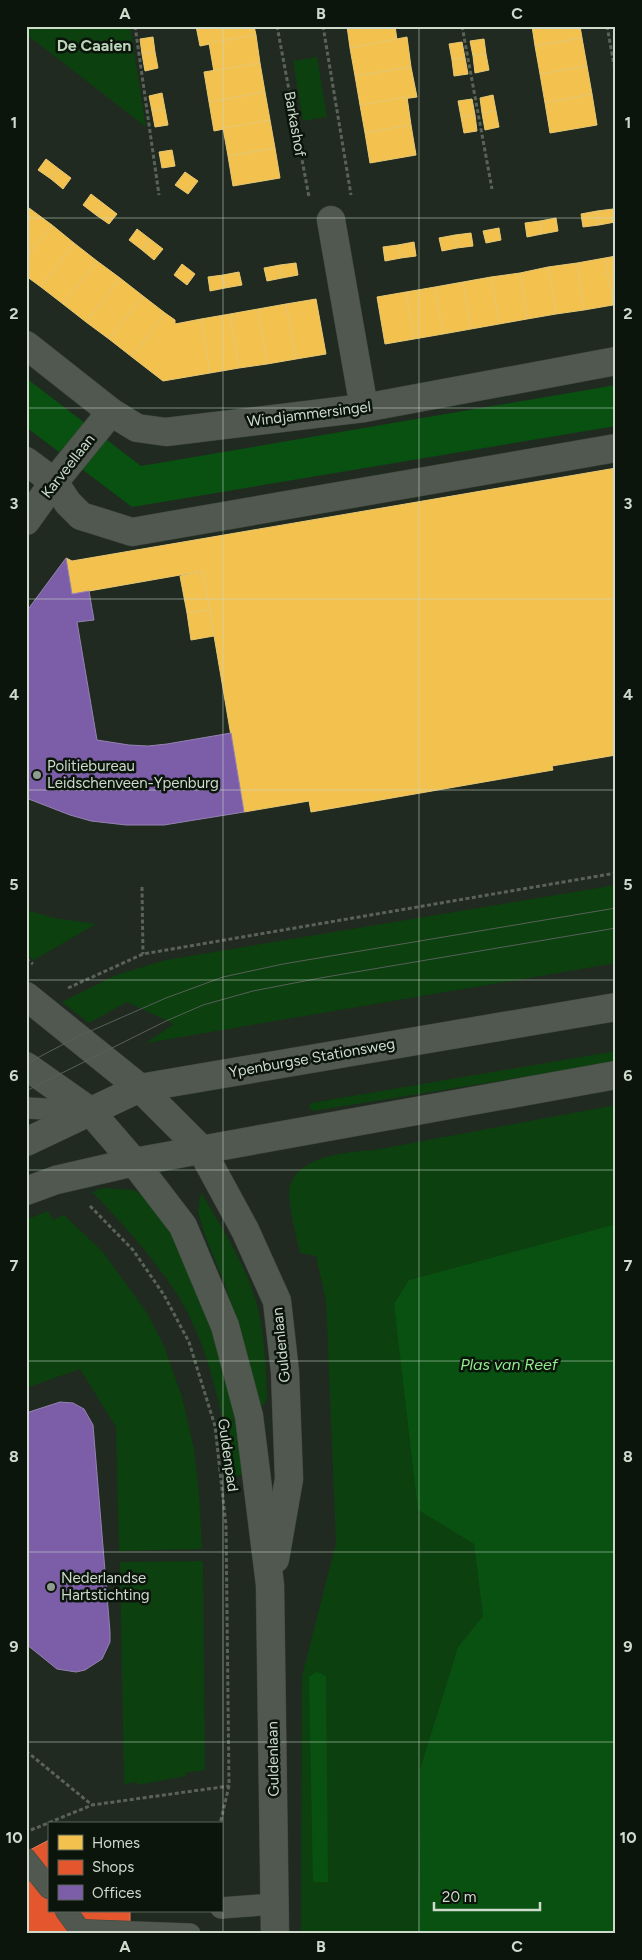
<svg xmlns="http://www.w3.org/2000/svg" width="642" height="1960" font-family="Figtree,sans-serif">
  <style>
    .green { fill: #0c400f }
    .water { fill: #095110 }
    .homes { fill: #f2c14e; stroke: #e7c874 }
    .shops { fill: #e4572e; stroke: #dd7e5d }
    .offices { fill: #7b5ea7; stroke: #9483b2 }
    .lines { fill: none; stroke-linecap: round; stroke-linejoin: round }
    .service-casing { stroke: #3d463c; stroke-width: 22 }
    .pedestrian-casing { stroke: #3d463c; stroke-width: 29 }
    .minor-casing { stroke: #3d463c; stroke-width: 29 }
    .secondary-casing { stroke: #3d463c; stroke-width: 29 }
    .path { stroke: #5b625a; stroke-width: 3; stroke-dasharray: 4 2.5; stroke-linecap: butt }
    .service { stroke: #50584f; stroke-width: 21 }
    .pedestrian { stroke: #50584f; stroke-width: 28 }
    .minor { stroke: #50584f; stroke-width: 28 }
    .secondary { stroke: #50584f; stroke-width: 28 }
    .tram { stroke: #586058; stroke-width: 1 }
    .grid { fill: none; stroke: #cddacc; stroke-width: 1; stroke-opacity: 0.55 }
    .poi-dot { fill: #909c90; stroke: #0c150c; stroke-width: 2 }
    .labels { text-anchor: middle; stroke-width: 5; stroke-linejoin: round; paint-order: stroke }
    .street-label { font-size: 15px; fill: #cddacc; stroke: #0c150c }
    .poi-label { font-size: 15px; fill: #cddacc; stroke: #0c150c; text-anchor: start }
    .neighbourhood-label { font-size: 16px; font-weight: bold; fill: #bcd5ba; stroke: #0c150c }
    .water-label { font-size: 16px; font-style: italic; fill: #92ed8f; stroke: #0c150c }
    .neatline { fill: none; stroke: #cddacc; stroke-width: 2 }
    .grid-label { font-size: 16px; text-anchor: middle; font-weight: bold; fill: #cddacc }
  </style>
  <rect width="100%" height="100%" fill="#202a20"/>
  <!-- green -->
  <g class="green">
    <path d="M 26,26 L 130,26 L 146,127 L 26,34 Z"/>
    <path d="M 317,57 L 327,117 L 303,121 L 293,61 Z"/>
    <path d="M 616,885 L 616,963 L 146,1043 L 174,1024 L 127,1002 L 89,1023 L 62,1002 L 116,975 L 166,960 Z"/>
    <path d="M 26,910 L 54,918 L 96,924 L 34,960 L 26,954 Z"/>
    <path d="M 616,1051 L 616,1062 L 313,1111 L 309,1107 L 311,1103 Z"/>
    <path d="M 616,1105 L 616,1224 L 409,1280 L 418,1510 L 474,1544 L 483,1616 L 458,1647 L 420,1769 L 418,1934 L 301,1934 L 302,1676 L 336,1543 L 326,1301 L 316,1256 L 300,1253 C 297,1239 286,1198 290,1185 C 301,1155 347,1152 374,1150 Z"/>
    <path d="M 103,1188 L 133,1190 L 150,1200 L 165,1220 L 192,1270 L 241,1418 L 246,1475 L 232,1476 C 224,1418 209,1344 177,1294 C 153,1257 123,1224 92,1192 Z"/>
    <path d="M 201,1192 C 222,1229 248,1267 258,1309 C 265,1339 266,1369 267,1400 L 263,1406 L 256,1402 L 241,1332 L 224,1282 L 204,1233 L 198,1211 Z"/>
    <path d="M 48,1211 L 53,1220 L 64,1215 L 103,1252 L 147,1313 L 164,1346 L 182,1397 L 194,1449 L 199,1493 L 202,1549 L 119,1551 L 116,1427 L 80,1369 L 26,1388 L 26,1220 Z"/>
    <path d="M 203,1561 L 205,1770 L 185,1773 L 186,1776 L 137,1785 L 137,1782 L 124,1784 L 120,1562 Z"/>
  </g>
  <!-- water -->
  <g class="water">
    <path d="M 26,378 L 141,466 L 616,385 L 616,426 L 132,507 L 26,427 Z"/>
    <path d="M 616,1224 L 616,1934 L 418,1934 L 420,1769 L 458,1647 L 483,1616 L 474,1544 L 418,1510 L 394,1304 L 409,1280 Z"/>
    <path d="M 316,1672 L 326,1676 L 328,1882 L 313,1882 L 309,1677 Z"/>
  </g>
  <!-- homes -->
  <g class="homes">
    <path d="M 196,26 L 254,26 L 256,35 L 200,46 Z"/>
    <path d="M 347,26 L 395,26 L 397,40 L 350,48 Z"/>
    <path d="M 532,26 L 580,26 L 582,38 L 535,46 Z"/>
    <path d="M 256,35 L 260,63 L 214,72 L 209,43 Z"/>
    <path d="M 153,37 L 155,52 L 142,54 L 140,39 Z"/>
    <path d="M 407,37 L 411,67 L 355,76 L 350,48 Z"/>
    <path d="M 582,38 L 587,66 L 540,74 L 535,46 Z"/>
    <path d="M 484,39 L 486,54 L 473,56 L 470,41 Z"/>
    <path d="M 462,42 L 465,58 L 452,60 L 449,44 Z"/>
    <path d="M 155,52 L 158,68 L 145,71 L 142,54 Z"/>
    <path d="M 486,54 L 489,70 L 475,73 L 473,56 Z"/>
    <path d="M 465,58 L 468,74 L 454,76 L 452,60 Z"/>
    <path d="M 260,63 L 265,92 L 209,102 L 204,72 Z"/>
    <path d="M 587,66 L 592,94 L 545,103 L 540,74 Z"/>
    <path d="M 411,67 L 417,97 L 360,105 L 355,76 Z"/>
    <path d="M 265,92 L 270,120 L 214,131 L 209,102 Z"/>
    <path d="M 162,93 L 165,109 L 152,111 L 149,96 Z"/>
    <path d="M 592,94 L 597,125 L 550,133 L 545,103 Z"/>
    <path d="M 493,95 L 496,111 L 482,113 L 480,98 Z"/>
    <path d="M 407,97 L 411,125 L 365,133 L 360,105 Z"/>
    <path d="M 472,99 L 475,115 L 461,117 L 458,101 Z"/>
    <path d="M 165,109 L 168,125 L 155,127 L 152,111 Z"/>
    <path d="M 496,111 L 499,127 L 485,130 L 482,113 Z"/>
    <path d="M 475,115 L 477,131 L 464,133 L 461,117 Z"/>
    <path d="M 270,120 L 275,148 L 228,156 L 223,128 Z"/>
    <path d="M 411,125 L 416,155 L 370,163 L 365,133 Z"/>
    <path d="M 275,148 L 280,178 L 233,186 L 228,156 Z"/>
    <path d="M 172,150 L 175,166 L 162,168 L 159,152 Z"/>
    <path d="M 46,159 L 59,169 L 51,179 L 38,170 Z"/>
    <path d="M 59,169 L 71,178 L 63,189 L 51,179 Z"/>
    <path d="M 185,172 L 198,181 L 188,194 L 175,185 Z"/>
    <path d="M 91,194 L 104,204 L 96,215 L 83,205 Z"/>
    <path d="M 104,204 L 117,214 L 109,224 L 96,215 Z"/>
    <path d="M 29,208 L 52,225 L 26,258 L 26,211 Z"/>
    <path d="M 613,209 L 615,222 L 599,225 L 597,211 Z"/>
    <path d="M 597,211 L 599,225 L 583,227 L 581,214 Z"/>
    <path d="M 556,218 L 558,231 L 542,234 L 540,221 Z"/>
    <path d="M 540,221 L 542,234 L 527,237 L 525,223 Z"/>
    <path d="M 52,225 L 74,243 L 41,287 L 26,276 L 26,258 Z"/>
    <path d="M 499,228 L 501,240 L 486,243 L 483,231 Z"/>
    <path d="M 137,229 L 150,239 L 142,250 L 129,240 Z"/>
    <path d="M 471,233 L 473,246 L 457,248 L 455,235 Z"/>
    <path d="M 455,235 L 457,248 L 442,251 L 439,238 Z"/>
    <path d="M 150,239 L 163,249 L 154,260 L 142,250 Z"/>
    <path d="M 414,242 L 416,256 L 401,258 L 398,245 Z"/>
    <path d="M 74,243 L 97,261 L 63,304 L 41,287 Z"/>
    <path d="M 398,245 L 401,258 L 385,261 L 383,247 Z"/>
    <path d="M 616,256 L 616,304 L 613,305 L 605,258 Z"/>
    <path d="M 605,258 L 613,305 L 584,310 L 577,263 Z"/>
    <path d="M 97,261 L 120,278 L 86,322 L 63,304 Z"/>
    <path d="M 296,263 L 298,275 L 282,278 L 280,265 Z"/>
    <path d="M 577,263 L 584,310 L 556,314 L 548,267 Z"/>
    <path d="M 182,264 L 195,274 L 187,285 L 174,275 Z"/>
    <path d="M 280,265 L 282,278 L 267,281 L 264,268 Z"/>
    <path d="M 548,267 L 556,314 L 527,319 L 520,273 Z"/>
    <path d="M 239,272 L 242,285 L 225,288 L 223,275 Z"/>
    <path d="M 520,273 L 527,319 L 499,324 L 491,277 Z"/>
    <path d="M 223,275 L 225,288 L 210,291 L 208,277 Z"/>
    <path d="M 491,277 L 499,324 L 471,329 L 463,282 Z"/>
    <path d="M 120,278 L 143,296 L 109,339 L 86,322 Z"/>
    <path d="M 463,282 L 471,329 L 443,334 L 435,287 Z"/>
    <path d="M 435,287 L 443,334 L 414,339 L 406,292 Z"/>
    <path d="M 406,292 L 414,339 L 385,344 L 377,297 Z"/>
    <path d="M 143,296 L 165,313 L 132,357 L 109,339 Z"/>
    <path d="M 316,299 L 326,354 L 296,359 L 286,304 Z"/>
    <path d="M 286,304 L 296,359 L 267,364 L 258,309 Z"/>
    <path d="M 258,309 L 267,364 L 239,368 L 230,314 Z"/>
    <path d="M 165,313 L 175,320 L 175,324 L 201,319 L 210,373 L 163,381 L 132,357 Z"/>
    <path d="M 230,314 L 239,368 L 210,373 L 201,319 Z"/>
    <path d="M 616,468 L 616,755 L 552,766 L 553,770 L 311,812 L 309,801 L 244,812 L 203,571 L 72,594 L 66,558 L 72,561 Z"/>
    <path d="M 203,571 L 210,610 L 187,613 L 180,576 Z"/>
    <path d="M 210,610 L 214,636 L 191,640 L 187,613 Z"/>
  </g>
  <!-- shops -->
  <path class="shops" d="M 49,1840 L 49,1911 L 130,1911 L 130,1934 L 26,1934 L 26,1852 Z"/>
  <!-- offices -->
  <g class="offices">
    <path d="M 66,558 L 72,594 L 89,591 L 94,620 L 77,622 L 97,740 L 129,745 L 148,746 L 167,744 L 231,733 L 244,812 L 164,825 L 126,825 L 91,821 L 70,815 L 26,798 L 26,612 Z"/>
    <path d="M 60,1402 L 73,1403 L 84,1409 L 93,1425 L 110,1632 L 110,1642 L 102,1659 L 85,1670 L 76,1672 L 57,1669 L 26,1644 L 26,1413 Z"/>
  </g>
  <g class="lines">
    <defs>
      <g id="service">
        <path d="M 26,1108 L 89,1111"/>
        <path d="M 26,1859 L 49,1888"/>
        <path d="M 221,1908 L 274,1904"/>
        <path d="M 66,1911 L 80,1930 L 190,1934"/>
      </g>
      <path id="pedestrian" d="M 54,482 L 68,503 L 81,516 L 132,532 L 616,448"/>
      <g id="minor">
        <path d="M 331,220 L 364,408"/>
        <path d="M 26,345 L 111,412 L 137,428 L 166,432 L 364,408 L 616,361"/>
        <path d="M 26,461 L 54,482"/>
        <path d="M 26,521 L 54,482 L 111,412"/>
        <path d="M 201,1149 L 245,1230 L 277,1301 L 285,1372 L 289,1479 L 275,1559"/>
        <path d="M 134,1162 L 183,1226 L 225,1326 L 249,1416 L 270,1585 L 275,1934"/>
      </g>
      <g id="secondary">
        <path d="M 26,996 L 140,1088 L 201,1149"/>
        <path d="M 26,1066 L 90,1111 L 134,1162"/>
        <path d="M 26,1142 L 140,1088 L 616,1007"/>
        <path d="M 26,1191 L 56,1180 L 134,1162 L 616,1075"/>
      </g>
    </defs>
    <!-- service casing -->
    <use href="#service" class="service-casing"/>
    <!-- pedestrian casing -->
    <use href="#pedestrian" class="pedestrian-casing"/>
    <!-- minor casing -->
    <use href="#minor" class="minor-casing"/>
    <!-- secondary casing -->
    <use href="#secondary" class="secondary-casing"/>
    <!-- path -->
    <g class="path">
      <path d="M 135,26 L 159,195"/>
      <path d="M 277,26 L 309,197"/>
      <path d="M 323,26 L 351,195"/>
      <path d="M 462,26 L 492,189"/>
      <path d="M 607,26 L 616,76"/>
      <path d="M 142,887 L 143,954"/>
      <path d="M 26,959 L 33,964"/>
      <path d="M 68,988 L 143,954 L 616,873"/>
      <path d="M 90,1206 L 133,1250 L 164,1295 L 189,1342 L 215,1426 L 226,1525 L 229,1786 L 220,1824"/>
      <path d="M 26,1751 L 92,1805"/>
      <path d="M 31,1830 L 92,1805 L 229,1786"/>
    </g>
    <!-- service -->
    <use href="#service" class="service"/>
    <!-- pedestrian -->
    <use href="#pedestrian" class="pedestrian"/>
    <!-- minor -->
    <use href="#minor" class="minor"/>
    <!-- secondary -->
    <use href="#secondary" class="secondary"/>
    <!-- tram -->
    <g class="tram">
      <path d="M 26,1064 L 77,1037 L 166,998 L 223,977 L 283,964 L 616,908"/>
      <path d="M 26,1091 L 166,1021 L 203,1005 L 253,991 L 320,978 L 616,928"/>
    </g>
  </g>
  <!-- grid -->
  <path class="grid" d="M 223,26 L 223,1934M 419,26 L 419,1934M 26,218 L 616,218M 26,408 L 616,408M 26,599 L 616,599M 26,790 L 616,790M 26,980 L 616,980M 26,1170 L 616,1170M 26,1361 L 616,1361M 26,1552 L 616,1552M 26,1742 L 616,1742"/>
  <!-- markers -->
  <g class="poi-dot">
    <circle cx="37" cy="775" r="5"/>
    <circle cx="51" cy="1587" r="5"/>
  </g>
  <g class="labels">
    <!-- street labels -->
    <g class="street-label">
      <text transform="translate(295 124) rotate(80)" y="5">Barkashof</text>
      <text transform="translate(309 414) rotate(-7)" y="5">Windjammersingel</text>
      <text transform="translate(68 466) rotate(-52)" y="5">Karveellaan</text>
      <text transform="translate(312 1058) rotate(-10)" y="5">Ypenburgse Stationsweg</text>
      <text transform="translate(281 1345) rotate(-96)" y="5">Guldenlaan</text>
      <text transform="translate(228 1455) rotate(82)" y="5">Guldenpad</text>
      <text transform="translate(273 1759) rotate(-91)" y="5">Guldenlaan</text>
    </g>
    <!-- poi labels -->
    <g class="poi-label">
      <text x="47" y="771">Politiebureau<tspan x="47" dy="17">Leidschenveen-Ypenburg</tspan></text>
      <text x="61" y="1583">Nederlandse<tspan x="61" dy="17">Hartstichting</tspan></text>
    </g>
    <!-- neighbourhood labels -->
    <g class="neighbourhood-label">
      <text x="94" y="51">De Caaien</text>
    </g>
    <!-- water labels -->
    <g class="water-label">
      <text x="509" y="1370">Plas van Reef</text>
    </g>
  </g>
  <!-- border -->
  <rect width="642" height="1960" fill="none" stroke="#0c150c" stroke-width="55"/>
  <!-- legend -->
  <rect x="48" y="1822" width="175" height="90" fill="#0c150c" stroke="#596459"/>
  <rect x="58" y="1835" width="25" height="15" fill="#f2c14e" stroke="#596459"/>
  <text x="92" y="1848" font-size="15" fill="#cddacc">Homes</text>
  <rect x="58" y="1860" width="25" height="15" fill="#e4572e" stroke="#596459"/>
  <text x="92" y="1872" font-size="15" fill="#cddacc">Shops</text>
  <rect x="58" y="1885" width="25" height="15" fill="#7b5ea7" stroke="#596459"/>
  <text x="92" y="1898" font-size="15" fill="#cddacc">Offices</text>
  <!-- scale -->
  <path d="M434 1902v8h106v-8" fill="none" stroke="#cddacc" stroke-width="2.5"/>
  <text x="442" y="1902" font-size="15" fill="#cddacc" stroke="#0c150c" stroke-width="4" paint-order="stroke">20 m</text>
  <rect x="28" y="28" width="586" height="1904" class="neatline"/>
  <g class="grid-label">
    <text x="125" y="19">A</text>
    <text x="321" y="19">B</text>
    <text x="517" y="19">C</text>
    <text x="14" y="128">1</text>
    <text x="628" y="128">1</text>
    <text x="14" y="319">2</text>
    <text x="628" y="319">2</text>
    <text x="14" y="509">3</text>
    <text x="628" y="509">3</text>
    <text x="14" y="700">4</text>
    <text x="628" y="700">4</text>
    <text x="14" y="890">5</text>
    <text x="628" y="890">5</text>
    <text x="14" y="1081">6</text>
    <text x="628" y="1081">6</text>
    <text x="14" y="1271">7</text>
    <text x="628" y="1271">7</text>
    <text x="14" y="1462">8</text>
    <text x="628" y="1462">8</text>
    <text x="14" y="1652">9</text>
    <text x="628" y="1652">9</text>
    <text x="14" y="1843">10</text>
    <text x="628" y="1843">10</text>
    <text x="125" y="1952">A</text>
    <text x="321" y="1952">B</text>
    <text x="517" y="1952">C</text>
  </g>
</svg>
